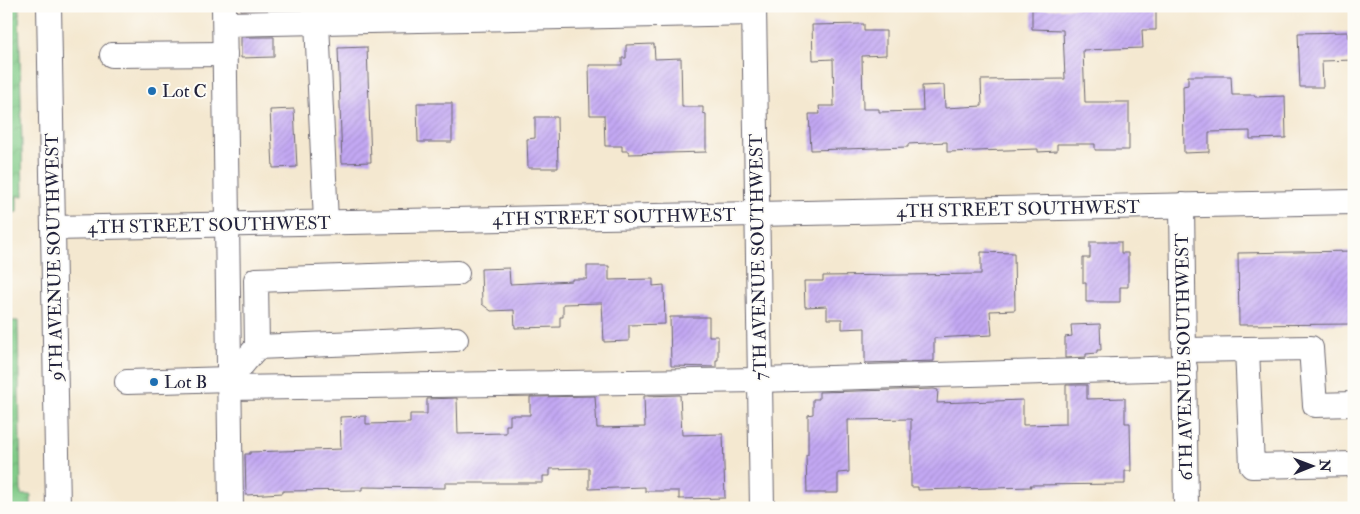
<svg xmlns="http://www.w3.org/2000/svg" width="1360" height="514" font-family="'IM FELL Double Pica',serif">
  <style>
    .park { fill: url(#park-crowns); stroke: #517661 }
    .building { fill: url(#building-hatch) }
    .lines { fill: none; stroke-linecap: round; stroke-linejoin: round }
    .minor-casing { stroke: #6c676f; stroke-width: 26 }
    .minor { stroke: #fff; stroke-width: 24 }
    .poi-dot { fill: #1f6fb2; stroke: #fdfcf7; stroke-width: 2 }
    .labels { text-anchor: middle; stroke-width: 4; stroke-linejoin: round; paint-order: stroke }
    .poi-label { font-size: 18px; fill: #22223b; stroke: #fdfcf7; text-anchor: start }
    .street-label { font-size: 18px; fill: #22223b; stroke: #fdfcf7 }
  </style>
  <defs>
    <pattern id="park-crowns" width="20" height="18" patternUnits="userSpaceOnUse" patternTransform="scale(1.25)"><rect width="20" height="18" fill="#80ca87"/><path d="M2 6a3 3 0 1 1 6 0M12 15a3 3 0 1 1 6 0" fill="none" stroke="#6ead75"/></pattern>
    <pattern id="building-hatch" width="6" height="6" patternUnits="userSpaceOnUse" patternTransform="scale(1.25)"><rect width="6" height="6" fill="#c3a8f3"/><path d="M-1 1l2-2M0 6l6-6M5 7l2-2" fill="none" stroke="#a790d1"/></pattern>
  </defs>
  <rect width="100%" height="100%" fill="#fdfcf7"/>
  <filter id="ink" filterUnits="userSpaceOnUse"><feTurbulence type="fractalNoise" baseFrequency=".02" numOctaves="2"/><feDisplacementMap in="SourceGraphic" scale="10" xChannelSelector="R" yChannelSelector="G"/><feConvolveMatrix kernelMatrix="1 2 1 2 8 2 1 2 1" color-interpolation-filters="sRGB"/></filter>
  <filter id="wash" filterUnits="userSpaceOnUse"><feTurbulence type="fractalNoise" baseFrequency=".0096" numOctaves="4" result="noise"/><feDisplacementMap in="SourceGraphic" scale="20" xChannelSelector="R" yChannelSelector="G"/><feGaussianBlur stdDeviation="1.12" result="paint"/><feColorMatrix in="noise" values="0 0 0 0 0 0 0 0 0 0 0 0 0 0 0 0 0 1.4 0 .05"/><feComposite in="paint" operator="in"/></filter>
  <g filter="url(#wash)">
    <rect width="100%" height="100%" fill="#f4e8d0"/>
    <!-- park -->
    <g class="park">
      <path d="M 6,6 L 19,6 L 23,196 L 17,196 L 17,212 L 13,213 L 6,222 Z"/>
      <path d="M 6,305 L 10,305 L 10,321 L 18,321 L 21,495 L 31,495 L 31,508 L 6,508 Z"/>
    </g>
    <g id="blocks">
      <!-- building -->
      <g class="building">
        <path d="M 241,6 L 269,6 L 269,9 L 241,10 Z"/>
        <path d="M 1090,6 L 1156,6 L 1156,30 L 1142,30 L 1143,48 L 1083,50 L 1085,102 L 1129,102 L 1129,150 L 1095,150 L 1095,144 L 1057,144 L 1057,151 L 1038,152 L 1038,149 L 947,152 L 947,142 L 908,144 L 908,147 L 811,150 L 809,114 L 820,114 L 819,106 L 834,106 L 833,59 L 813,60 L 812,25 L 864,24 L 864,31 L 886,31 L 886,55 L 862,56 L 863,109 L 879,109 L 879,112 L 923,111 L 922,86 L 944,85 L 945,108 L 982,106 L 981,80 L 1065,79 L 1063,30 L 1032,29 L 1032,9 L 1062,9 Z"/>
        <path d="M 1348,32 L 1349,38 L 1354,37 L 1354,60 L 1322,61 L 1323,87 L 1300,87 L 1298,33 Z"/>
        <path d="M 241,37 L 274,37 L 274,57 L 241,58 Z"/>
        <path d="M 654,44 L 655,59 L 681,58 L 682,107 L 703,107 L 703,113 L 706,114 L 706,152 L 629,154 L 629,151 L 622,151 L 622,146 L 605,146 L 604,115 L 590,115 L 589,65 L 622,65 L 622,58 L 626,58 L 626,45 Z"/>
        <path d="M 367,47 L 371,162 L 342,163 L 338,48 Z"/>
        <path d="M 1188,76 L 1231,76 L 1232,95 L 1255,95 L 1255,97 L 1285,96 L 1286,138 L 1250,139 L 1250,131 L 1209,132 L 1209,152 L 1184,153 L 1183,86 L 1188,85 Z"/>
        <path d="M 417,103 L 452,103 L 452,142 L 418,142 Z"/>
        <path d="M 294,109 L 297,167 L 273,168 L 270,110 Z"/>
        <path d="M 535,117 L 557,117 L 558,168 L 528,168 L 527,139 L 535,138 Z"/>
        <path d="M 1090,242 L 1121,242 L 1121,253 L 1128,253 L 1128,287 L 1120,287 L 1120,302 L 1086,302 L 1086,283 L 1083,283 L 1083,258 L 1090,258 Z"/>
        <path d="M 1354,251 L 1354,324 L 1239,325 L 1238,253 Z"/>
        <path d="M 981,252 L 1014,253 L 1015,310 L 990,311 L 992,335 L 934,338 L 934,361 L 865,363 L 865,328 L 842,329 L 842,319 L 827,319 L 827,306 L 805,307 L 804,281 L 823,281 L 823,276 L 981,274 Z"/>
        <path d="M 587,266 L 609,266 L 609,280 L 653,279 L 653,286 L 664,285 L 665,324 L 629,325 L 629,341 L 604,342 L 602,303 L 563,304 L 563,317 L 560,317 L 560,327 L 515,328 L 514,310 L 491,311 L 482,304 L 481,269 L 509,268 L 510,284 L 572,281 L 572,279 L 587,279 Z"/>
        <path d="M 670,317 L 709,317 L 709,336 L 718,336 L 718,360 L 716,360 L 716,367 L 671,366 Z"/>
        <path d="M 1100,324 L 1101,350 L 1097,350 L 1097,353 L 1086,354 L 1086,357 L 1065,358 L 1065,337 L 1072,336 L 1071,325 Z"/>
        <path d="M 1066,385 L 1087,385 L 1087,399 L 1125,398 L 1125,423 L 1130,423 L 1131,471 L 1125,471 L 1125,484 L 1030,485 L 1031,487 L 918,490 L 918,487 L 911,487 L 911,419 L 848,420 L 849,472 L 838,473 L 838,493 L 807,493 L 806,455 L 808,455 L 808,415 L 813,414 L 813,399 L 819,399 L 819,392 L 934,389 L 938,390 L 937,403 L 1023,400 L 1023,425 L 1066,424 Z"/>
        <path d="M 680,395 L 682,435 L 723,434 L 725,498 L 679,499 L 679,491 L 645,491 L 645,487 L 589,489 L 589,468 L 550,469 L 550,476 L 543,476 L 543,483 L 445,483 L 445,488 L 362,487 L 362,490 L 283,491 L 283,493 L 246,495 L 245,454 L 250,454 L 250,452 L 341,449 L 340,417 L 366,416 L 366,424 L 410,423 L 410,414 L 427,414 L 427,399 L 457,398 L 458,434 L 506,433 L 506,425 L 510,425 L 510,415 L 530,415 L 530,397 L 595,396 L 597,428 L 645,427 L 644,396 Z"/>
      </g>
    </g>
  </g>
  <g filter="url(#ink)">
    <use href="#blocks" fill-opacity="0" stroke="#6c676f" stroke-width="1"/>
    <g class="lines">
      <defs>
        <g id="minor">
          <path d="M 49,6 L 58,508"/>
          <path d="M 224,6 L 231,508"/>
          <path d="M 754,6 L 762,508"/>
          <path d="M 317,22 L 326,222"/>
          <path d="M 225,24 L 754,13"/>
          <path d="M 112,55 L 225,54"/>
          <path d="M 1182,205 L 1186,508"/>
          <path d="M 53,228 L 1354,202"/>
          <path d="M 257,347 L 256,280 L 457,273"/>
          <path d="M 1247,349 L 1252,466 L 1354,464"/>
          <path d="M 1184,350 L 1311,348 L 1315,405 L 1354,404"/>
          <path d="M 127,382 L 230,379 L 257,347 L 456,339"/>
          <path d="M 230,388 L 759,380 L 1185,368"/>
        </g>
      </defs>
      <!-- minor casing -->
      <use href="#minor" class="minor-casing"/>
      <!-- minor -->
      <use href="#minor" class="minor"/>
    </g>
  </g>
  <!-- markers -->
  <g class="poi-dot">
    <circle cx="152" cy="91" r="5"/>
    <circle cx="154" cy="382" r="5"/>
  </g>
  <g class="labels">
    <!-- poi labels -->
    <g class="poi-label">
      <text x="162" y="97">Lot C</text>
      <text x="164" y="388">Lot B</text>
    </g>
    <!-- street labels -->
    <g class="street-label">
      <text transform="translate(1018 209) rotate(-1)" y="6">4TH STREET SOUTHWEST</text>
      <text transform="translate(614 217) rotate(-1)" y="6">4TH STREET SOUTHWEST</text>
      <text transform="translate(209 225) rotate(-1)" y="6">4TH STREET SOUTHWEST</text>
      <text transform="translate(54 257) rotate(-91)" y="6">9TH AVENUE SOUTHWEST</text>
      <text transform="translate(758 257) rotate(-91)" y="6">7TH AVENUE SOUTHWEST</text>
      <text transform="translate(1184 357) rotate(-91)" y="6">6TH AVENUE SOUTHWEST</text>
    </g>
  </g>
  <!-- margin -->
  <rect width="1360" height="514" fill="none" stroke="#fdfcf7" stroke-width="25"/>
  <!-- north arrow -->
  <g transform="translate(1312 466) rotate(89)" stroke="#fdfcf7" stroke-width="4" paint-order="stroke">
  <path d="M0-4L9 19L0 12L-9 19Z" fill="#22223b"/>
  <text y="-8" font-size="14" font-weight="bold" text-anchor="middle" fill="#22223b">N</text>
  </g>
</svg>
